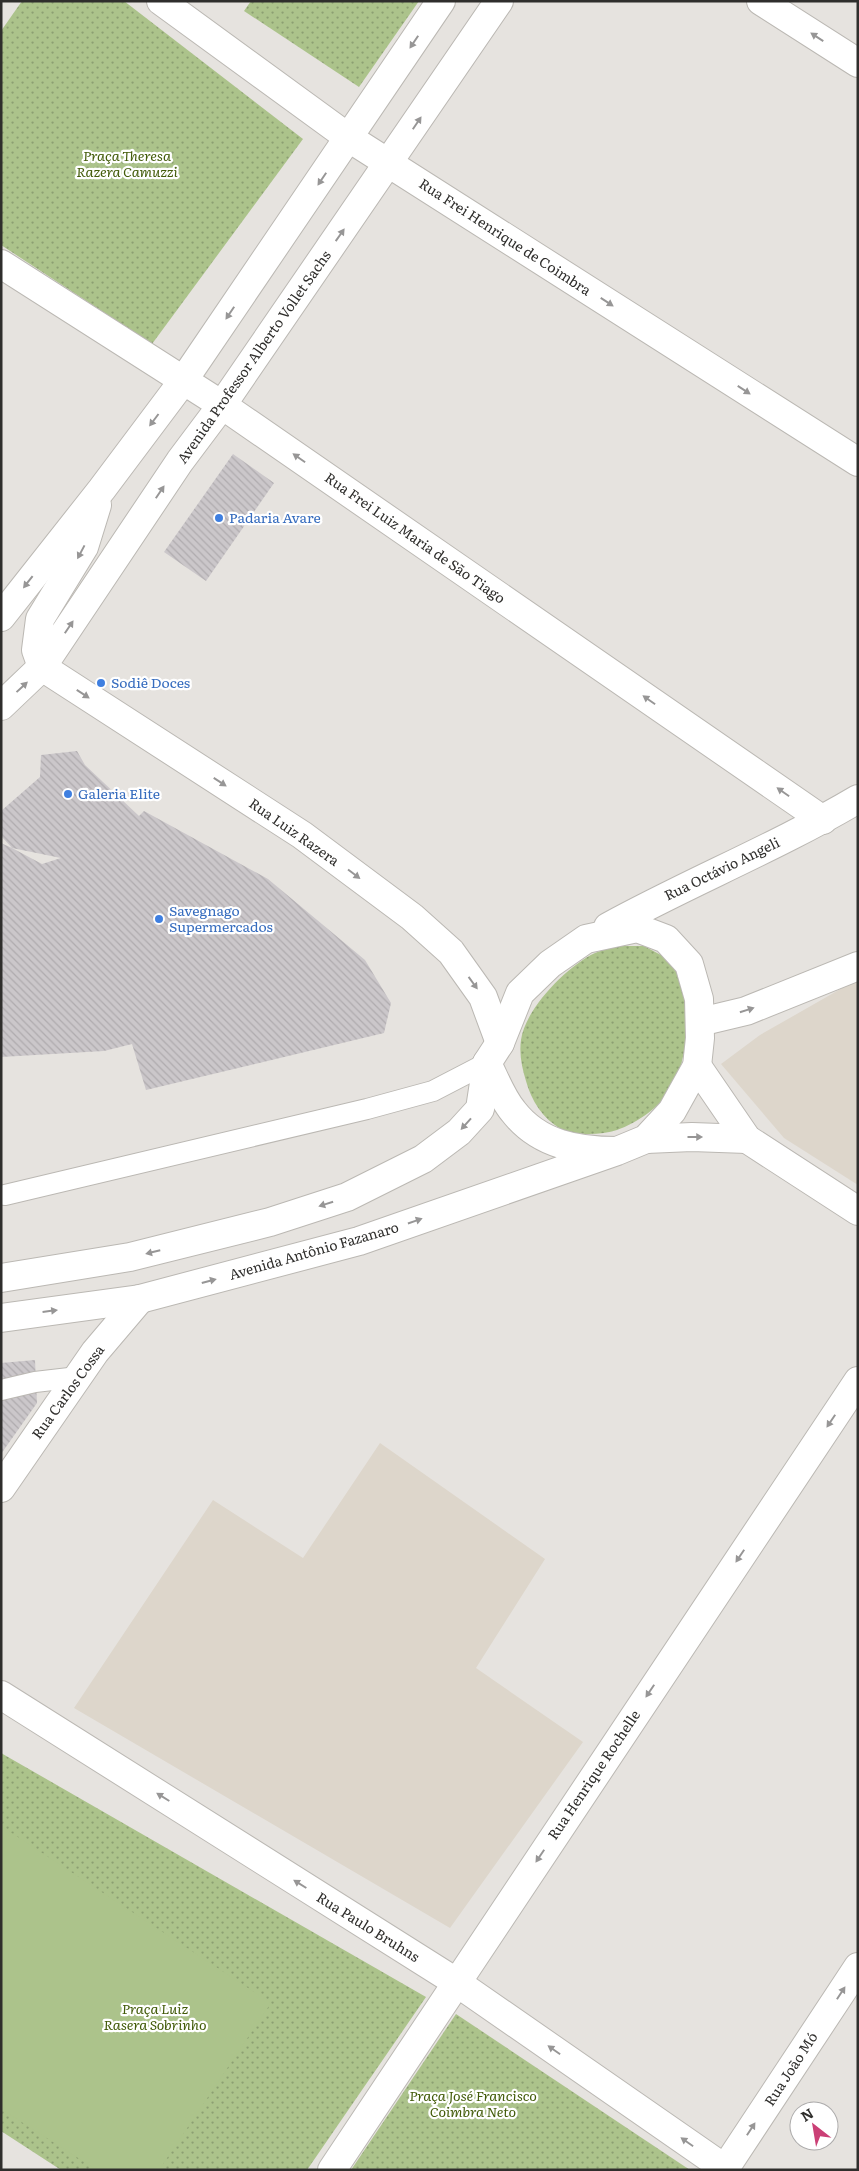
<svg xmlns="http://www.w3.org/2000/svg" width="859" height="2171" font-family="Literata,serif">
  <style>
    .built { fill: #ddd6cb }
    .grass { fill: url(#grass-dots) }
    .garden { fill: #acc38b }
    .building { fill: url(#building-back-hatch); fill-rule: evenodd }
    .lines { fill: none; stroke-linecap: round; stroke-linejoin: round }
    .lane-casing { stroke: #bbb8b3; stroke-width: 22 }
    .street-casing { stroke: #bbb8b3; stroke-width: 30 }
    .secondary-casing { stroke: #bbb8b3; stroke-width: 30 }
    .lane { stroke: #fff; stroke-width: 20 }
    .street { stroke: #fff; stroke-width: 28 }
    .secondary { stroke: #fff; stroke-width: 28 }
    .oneway { fill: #979696 }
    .shop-dot { fill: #3f7fe0; stroke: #fff; stroke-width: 2 }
    .labels { text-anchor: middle; stroke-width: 4.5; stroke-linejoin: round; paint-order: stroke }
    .park-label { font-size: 14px; font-style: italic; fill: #425b09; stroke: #fff }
    .street-label { font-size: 14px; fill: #2f2e2c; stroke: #fff }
    .shop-label { font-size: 14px; fill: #366cbe; stroke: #fff; text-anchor: start }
  </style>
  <defs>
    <pattern id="grass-dots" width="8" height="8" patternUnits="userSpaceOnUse" patternTransform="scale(1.25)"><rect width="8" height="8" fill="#acc38b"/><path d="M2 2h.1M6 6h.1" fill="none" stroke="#8c9f72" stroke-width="1.8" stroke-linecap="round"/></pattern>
    <pattern id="building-back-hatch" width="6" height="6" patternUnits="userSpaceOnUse" patternTransform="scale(1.25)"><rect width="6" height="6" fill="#cbc7ca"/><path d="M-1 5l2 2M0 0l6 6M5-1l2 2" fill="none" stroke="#afabae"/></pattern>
  </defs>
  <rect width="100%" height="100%" fill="#e6e3df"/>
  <!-- built -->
  <g class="built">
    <path d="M 858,979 L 858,1185 L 784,1138 L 721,1064 L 760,1035 Z"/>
    <path d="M 380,1443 L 545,1559 L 476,1668 L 583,1742 L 450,1928 L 74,1708 L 213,1500 L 303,1558 Z"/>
  </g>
  <!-- grass -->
  <g class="grass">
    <path d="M 22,1 L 124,1 L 303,139 L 152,344 L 1,245 L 1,31 Z"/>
    <path d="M 251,1 L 419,1 L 359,87 L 244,11 Z"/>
    <path d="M 616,946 L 644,946 L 674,962 C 678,975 683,988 686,1002 C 690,1028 685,1063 672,1087 C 662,1106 637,1123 617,1130 C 601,1135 576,1136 561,1129 C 543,1119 531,1100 526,1081 C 522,1068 519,1054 521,1040 C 525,1009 567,966 595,953 C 602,950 609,949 616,946 Z"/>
    <path d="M 1,1753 L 426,1997 L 307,2170 L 61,2170 L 1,2131 Z"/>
    <path d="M 456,2014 L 690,2170 L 351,2170 Z"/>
  </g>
  <!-- garden -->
  <path class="garden" d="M 1,1826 L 271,2003 L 159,2170 L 97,2170 L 1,2109 Z"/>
  <!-- building -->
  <g class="building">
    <path d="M 233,454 L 274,483 L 206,581 L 164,552 Z"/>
    <path d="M 77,751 L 85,765 L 139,816 L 144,811 L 268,879 L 365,960 L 391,1003 L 384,1033 L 146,1090 L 132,1044 L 104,1051 L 1,1057 L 1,843 L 12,848 L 1,836 L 1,811 L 40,777 L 41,755 ZM 12,848 L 61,858 L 42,864 Z"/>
    <path d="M 35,1360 L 37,1403 L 1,1454 L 1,1363 Z"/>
  </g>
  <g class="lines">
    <defs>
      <g id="lane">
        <path d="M 5,1195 L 367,1109 L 433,1091 L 487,1063"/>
        <path d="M 1,1390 L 35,1382 L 78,1377"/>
      </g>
      <g id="street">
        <path d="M 161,1 L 349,138 L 858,462"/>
        <path d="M 761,1 L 858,63"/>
        <path d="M 1,264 L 222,405 L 823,820"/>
        <path d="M 42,667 L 302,835 L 412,917 L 451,952 L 483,997 L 500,1043"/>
        <path d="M 332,2170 L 858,1381"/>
        <path d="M 724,2170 L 858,1967"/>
      </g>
      <g id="secondary">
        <path d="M 1,617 L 102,489 L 183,381 L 441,1"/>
        <path d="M 42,667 L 36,650 L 40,619 L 84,547 L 97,505"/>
        <path d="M 1,706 L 42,667 L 180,461 L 222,405 L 499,1"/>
        <path d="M 608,927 C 690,882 777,847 858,799"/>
        <path d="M 700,1022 L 746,1011 L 858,966"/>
        <path d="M 697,1066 L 747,1139 L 858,1211"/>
        <path d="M 646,1139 L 692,1137 L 747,1139"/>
        <path d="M 1,1278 L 130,1257 L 270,1222 L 347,1197 L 423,1159 L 459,1132 L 480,1109 L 487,1063"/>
        <path d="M 1,1318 L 140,1299 L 359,1241 L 617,1151 L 646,1139 L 672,1111 L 697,1066 L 700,1038 L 699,999 L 689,964 L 666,939 L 637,928 L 586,939 L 550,964 L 520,993 L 500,1043 L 487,1063 C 495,1079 502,1098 513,1111 C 539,1145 578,1151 617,1151"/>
        <path d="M 1,1488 L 95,1352 L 140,1299"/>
        <path d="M 1,1695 L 456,1982 L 727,2170"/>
      </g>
    </defs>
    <!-- lane casing -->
    <use href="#lane" class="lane-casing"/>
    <!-- street casing -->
    <use href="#street" class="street-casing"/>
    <!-- secondary casing -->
    <use href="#secondary" class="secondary-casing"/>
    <!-- lane -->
    <use href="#lane" class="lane"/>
    <!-- street -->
    <use href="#street" class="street"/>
    <!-- secondary -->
    <use href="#secondary" class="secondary"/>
  </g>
  <!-- one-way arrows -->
  <defs><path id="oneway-solid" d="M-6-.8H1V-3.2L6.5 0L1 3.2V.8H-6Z" transform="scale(1.25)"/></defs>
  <g class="oneway">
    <use href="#oneway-solid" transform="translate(817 37) rotate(-147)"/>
    <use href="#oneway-solid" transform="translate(414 42) rotate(124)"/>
    <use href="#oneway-solid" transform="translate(417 123) rotate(-56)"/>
    <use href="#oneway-solid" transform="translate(322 179) rotate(124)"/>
    <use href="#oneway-solid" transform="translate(340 235) rotate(-55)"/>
    <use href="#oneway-solid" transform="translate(607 302) rotate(33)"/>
    <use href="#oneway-solid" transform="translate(230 313) rotate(124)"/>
    <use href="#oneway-solid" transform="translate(744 390) rotate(33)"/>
    <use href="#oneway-solid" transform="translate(154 420) rotate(127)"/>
    <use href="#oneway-solid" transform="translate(299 458) rotate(-145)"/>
    <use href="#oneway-solid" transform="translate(160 492) rotate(-56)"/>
    <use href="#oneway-solid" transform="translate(81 552) rotate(118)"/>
    <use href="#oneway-solid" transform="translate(28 582) rotate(128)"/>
    <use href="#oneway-solid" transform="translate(69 627) rotate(-56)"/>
    <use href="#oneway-solid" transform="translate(22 687) rotate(-43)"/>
    <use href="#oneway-solid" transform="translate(83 694) rotate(33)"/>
    <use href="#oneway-solid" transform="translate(649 700) rotate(-145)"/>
    <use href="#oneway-solid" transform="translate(220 782) rotate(33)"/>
    <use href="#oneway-solid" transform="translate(783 792) rotate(-145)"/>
    <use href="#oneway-solid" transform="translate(354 874) rotate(37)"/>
    <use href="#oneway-solid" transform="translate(473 983) rotate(54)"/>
    <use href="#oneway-solid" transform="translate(747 1010) rotate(-18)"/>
    <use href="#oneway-solid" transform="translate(466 1124) rotate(132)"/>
    <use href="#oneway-solid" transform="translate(695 1137)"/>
    <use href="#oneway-solid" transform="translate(326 1204) rotate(162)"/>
    <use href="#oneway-solid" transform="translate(415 1221) rotate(-19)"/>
    <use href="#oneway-solid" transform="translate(153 1252) rotate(166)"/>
    <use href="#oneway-solid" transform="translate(209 1281) rotate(-15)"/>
    <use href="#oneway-solid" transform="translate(50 1311) rotate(-7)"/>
    <use href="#oneway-solid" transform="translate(831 1421) rotate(124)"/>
    <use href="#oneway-solid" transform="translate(740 1556) rotate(124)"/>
    <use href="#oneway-solid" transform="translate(650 1691) rotate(124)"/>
    <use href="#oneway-solid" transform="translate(163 1797) rotate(-148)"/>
    <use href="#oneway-solid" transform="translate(540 1856) rotate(124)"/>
    <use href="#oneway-solid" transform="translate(300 1884) rotate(-148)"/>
    <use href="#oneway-solid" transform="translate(841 1993) rotate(-57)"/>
    <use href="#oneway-solid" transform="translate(554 2050) rotate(-145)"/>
    <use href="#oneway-solid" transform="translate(751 2129) rotate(-57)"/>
    <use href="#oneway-solid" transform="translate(687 2142) rotate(-145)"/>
  </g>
  <!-- markers -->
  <g class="shop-dot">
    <circle cx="219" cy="518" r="5"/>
    <circle cx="101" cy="683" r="5"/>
    <circle cx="68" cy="794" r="5"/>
    <circle cx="159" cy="919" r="5"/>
  </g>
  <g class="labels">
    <!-- park labels -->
    <g class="park-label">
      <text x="127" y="161">Praça Theresa<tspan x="127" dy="16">Razera Camuzzi</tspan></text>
      <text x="155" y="2014">Praça Luiz<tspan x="155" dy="16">Rasera Sobrinho</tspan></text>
      <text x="473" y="2101">Praça José Francisco<tspan x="473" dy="16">Coimbra Neto</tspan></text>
    </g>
    <!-- street labels -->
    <g class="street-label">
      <text transform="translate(505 237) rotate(33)" y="5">Rua Frei Henrique de Coimbra</text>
      <text transform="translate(254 357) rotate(-55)" y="5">Avenida Professor Alberto Vollet Sachs</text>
      <text transform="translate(415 538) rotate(35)" y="5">Rua Frei Luiz Maria de São Tiago</text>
      <text transform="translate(294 832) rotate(35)" y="5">Rua Luiz Razera</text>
      <text transform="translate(722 869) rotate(-26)" y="5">Rua Octávio Angeli</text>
      <text transform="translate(314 1251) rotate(-16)" y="5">Avenida Antônio Fazanaro</text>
      <text transform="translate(68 1392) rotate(-54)" y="5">Rua Carlos Cossa</text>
      <text transform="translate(594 1775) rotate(-56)" y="5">Rua Henrique Rochelle</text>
      <text transform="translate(368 1927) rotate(32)" y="5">Rua Paulo Bruhns</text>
      <text transform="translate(791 2069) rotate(-57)" y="5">Rua João Mó</text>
    </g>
    <!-- shop labels -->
    <g class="shop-label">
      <text x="229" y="523">Padaria Avare</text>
      <text x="111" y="688">Sodiê Doces</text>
      <text x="78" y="799">Galeria Elite</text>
      <text x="169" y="916">Savegnago<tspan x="169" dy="16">Supermercados</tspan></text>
    </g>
  </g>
  <!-- border -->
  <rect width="859" height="2171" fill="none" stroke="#2f2e2c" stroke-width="5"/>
  <!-- north arrow -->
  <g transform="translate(814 2126) rotate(329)"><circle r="24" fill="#ffffff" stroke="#acabab"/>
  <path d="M0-4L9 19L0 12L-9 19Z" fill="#cb4076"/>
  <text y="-8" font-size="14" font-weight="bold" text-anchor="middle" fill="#2f2e2c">N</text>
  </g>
</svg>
